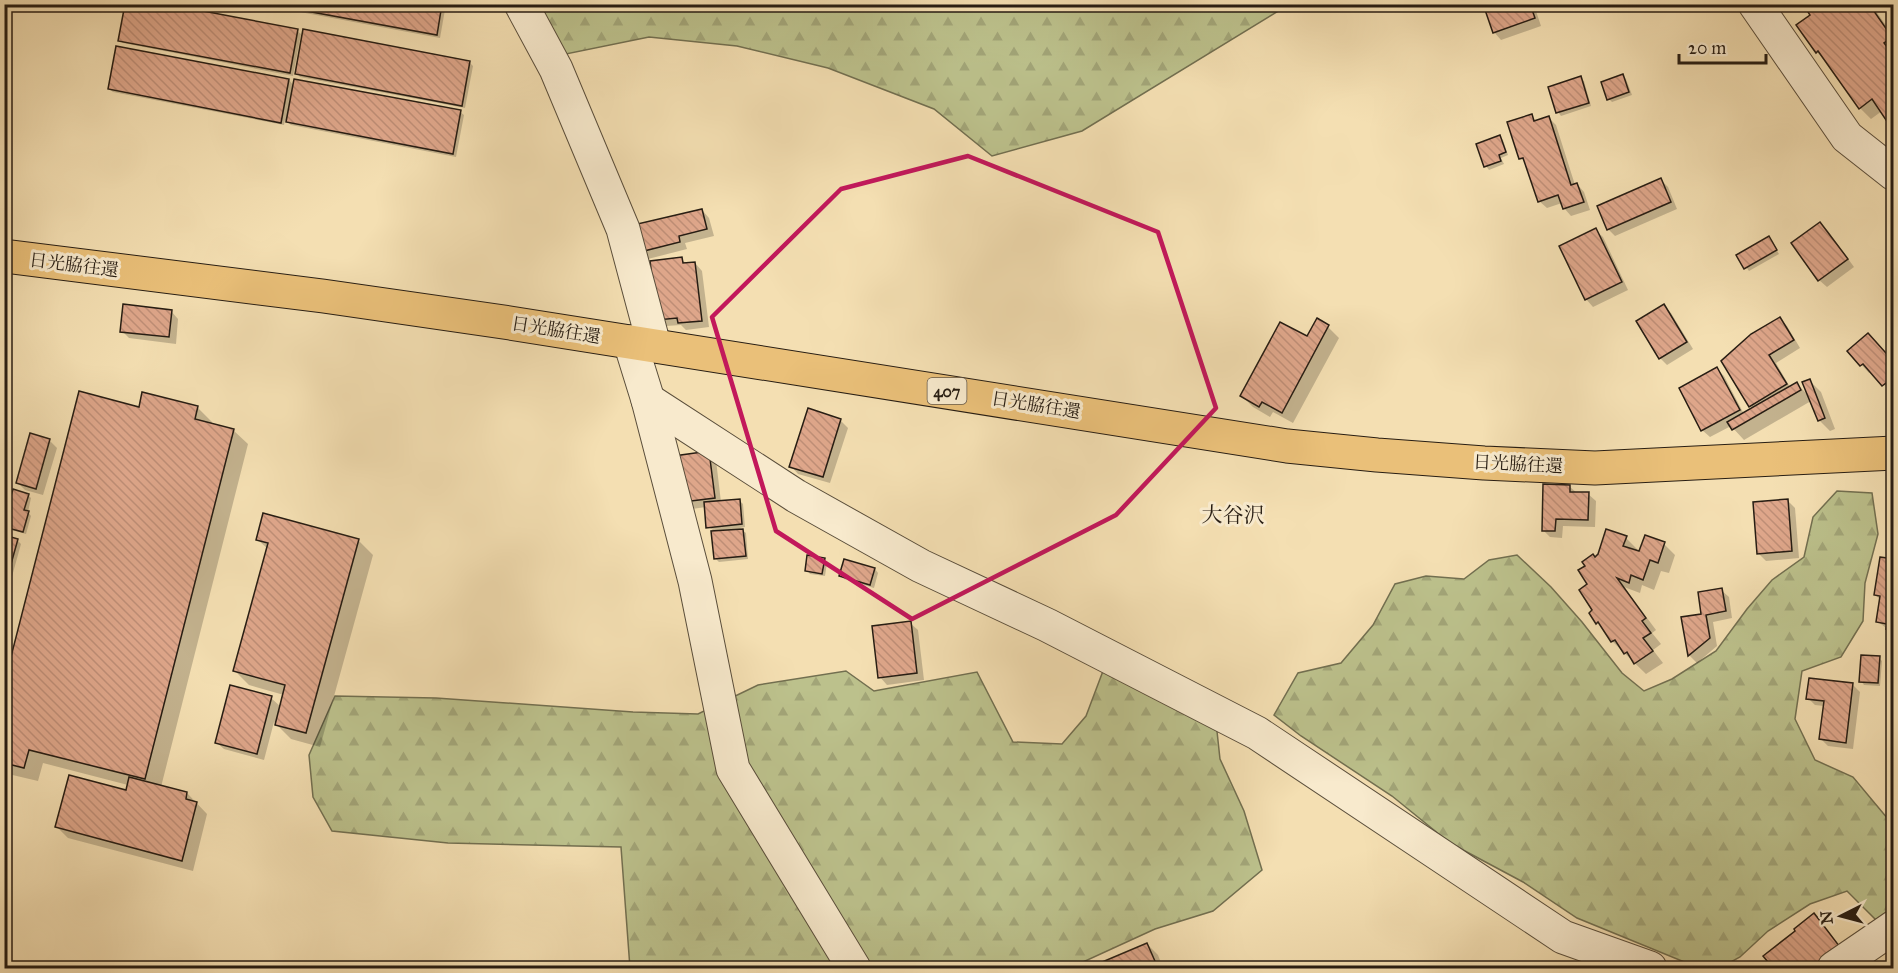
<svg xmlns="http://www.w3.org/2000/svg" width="1898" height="973" font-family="'IM FELL Great Primer','Noto Serif JP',serif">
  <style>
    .forest { fill: url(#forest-firs); stroke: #726f50; stroke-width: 1.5 }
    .shadow { fill: #0003 }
    .building { fill: url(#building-back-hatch); stroke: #271d13; stroke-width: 1.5 }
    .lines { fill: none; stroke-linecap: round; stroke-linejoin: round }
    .minor-casing { stroke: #5a4e3b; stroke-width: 35 }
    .highway-casing { stroke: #271d13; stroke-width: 35 }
    .minor { stroke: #f8eacd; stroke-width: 33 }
    .highway { stroke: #eac079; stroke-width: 33 }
    .marked { fill: none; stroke: #c2185b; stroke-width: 4.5; stroke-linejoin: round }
    .labels { text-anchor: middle; stroke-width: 6; stroke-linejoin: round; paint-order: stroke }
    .shield { fill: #f8eacd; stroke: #665a4b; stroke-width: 1.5 }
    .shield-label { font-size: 16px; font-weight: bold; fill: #271d13 }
    .street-label { font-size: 18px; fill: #271d13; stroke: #f8eacd }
    .quarter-label { font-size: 21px; fill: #271d13; stroke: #f8eacd }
  </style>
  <defs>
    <pattern id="forest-firs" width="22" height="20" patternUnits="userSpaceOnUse" patternTransform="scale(1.5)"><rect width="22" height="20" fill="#bcc18c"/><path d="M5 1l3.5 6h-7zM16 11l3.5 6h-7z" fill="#a2a578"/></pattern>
    <pattern id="building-back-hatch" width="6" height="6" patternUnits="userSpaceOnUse" patternTransform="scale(1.5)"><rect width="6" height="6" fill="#dea68a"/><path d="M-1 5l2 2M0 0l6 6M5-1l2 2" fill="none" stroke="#be8e76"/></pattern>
  </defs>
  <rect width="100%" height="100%" fill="#f4dfb2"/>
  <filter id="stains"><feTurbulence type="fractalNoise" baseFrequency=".00333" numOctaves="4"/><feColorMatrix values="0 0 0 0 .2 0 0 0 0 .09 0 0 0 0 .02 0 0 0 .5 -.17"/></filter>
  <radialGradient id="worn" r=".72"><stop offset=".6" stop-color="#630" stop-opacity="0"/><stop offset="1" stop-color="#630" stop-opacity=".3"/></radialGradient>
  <!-- forest -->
  <g class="forest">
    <path d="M 537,5 L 1288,5 L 1082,131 L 992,156 L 934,109 L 828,68 L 737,46 L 649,37 L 566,54 Z"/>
    <path d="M 1837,491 L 1872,493 L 1878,534 L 1865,583 L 1863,621 L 1841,657 L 1802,671 L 1795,719 L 1815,760 L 1853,777 L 1893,825 L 1893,910 L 1878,922 L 1847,891 L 1810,904 L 1768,931 L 1740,957 L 1720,968 L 1699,968 L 1577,918 L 1523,882 L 1450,843 L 1392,796 L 1301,736 L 1274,715 L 1298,673 L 1341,663 L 1373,625 L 1395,584 L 1426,576 L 1464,579 L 1489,560 L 1517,555 L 1551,587 L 1582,622 L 1622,673 L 1644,691 L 1672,679 L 1716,651 L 1747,609 L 1772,580 L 1804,557 L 1813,517 Z"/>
    <path d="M 846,671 L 874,691 L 977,672 L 1013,742 L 1062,744 L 1086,716 L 1103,671 L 1216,722 L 1220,759 L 1244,811 L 1262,870 L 1213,911 L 1155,929 L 1070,968 L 630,968 L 621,847 L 448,843 L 332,831 L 313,797 L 309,755 L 335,696 L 436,698 L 633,712 L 698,714 L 758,685 Z"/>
  </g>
  <!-- shadow -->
  <g class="shadow">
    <path d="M 270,4 L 446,4 L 440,38 L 273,7 Z"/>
    <path d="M 1484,4 L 1536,4 L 1534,5 L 1541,26 L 1501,40 L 1494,32 Z"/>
    <path d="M 1805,4 L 1871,4 L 1894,37 L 1894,127 L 1882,111 L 1871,119 L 1860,108 L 1829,64 L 1817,52 L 1812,16 Z"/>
    <path d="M 297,31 L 301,34 L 293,76 L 123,43 L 119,40 Z"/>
    <path d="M 469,62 L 473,66 L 465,108 L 300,77 L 297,73 Z"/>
    <path d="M 1623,76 L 1626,79 L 1632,95 L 1612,102 L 1609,99 Z"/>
    <path d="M 1580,78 L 1584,81 L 1591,106 L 1561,116 L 1558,112 Z"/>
    <path d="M 289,80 L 294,86 L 460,112 L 464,115 L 456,157 L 291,125 L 285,120 L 284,125 L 113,92 L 109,89 Z"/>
    <path d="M 1531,116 L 1537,122 L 1549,118 L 1556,125 L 1575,185 L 1577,184 L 1584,192 L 1590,210 L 1571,216 L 1564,208 L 1562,203 L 1547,208 L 1539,201 L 1527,164 L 1521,158 Z"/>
    <path d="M 1500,137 L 1503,140 L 1508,155 L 1501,158 L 1504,164 L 1489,170 L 1486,166 L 1478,145 Z"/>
    <path d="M 1661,180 L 1668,187 L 1677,209 L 1615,236 L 1608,229 Z"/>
    <path d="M 702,210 L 709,218 L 714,236 L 685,243 L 687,249 L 648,259 L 641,251 Z"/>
    <path d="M 1820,224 L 1828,231 L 1854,267 L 1827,287 L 1819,280 Z"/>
    <path d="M 1595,230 L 1603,237 L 1628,290 L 1593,307 L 1586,299 Z"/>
    <path d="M 1769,238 L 1779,254 L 1749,271 L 1738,256 Z"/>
    <path d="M 681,259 L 687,264 L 695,263 L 702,271 L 709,327 L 686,330 L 681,325 L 666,326 L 658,319 Z"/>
    <path d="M 1664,306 L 1671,313 L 1693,349 L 1667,365 L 1660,358 Z"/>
    <path d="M 171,311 L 178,319 L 176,344 L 129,338 L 122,331 Z"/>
    <path d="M 1780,319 L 1787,326 L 1800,348 L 1776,363 L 1790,387 L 1797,384 L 1810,397 L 1810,381 L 1821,392 L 1835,429 L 1830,431 L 1819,420 L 1811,401 L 1744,440 L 1731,426 L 1710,437 L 1702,430 L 1717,369 L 1724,376 L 1744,414 L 1753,409 L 1723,361 Z"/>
    <path d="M 1317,320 L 1328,327 L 1339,338 L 1293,423 L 1273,412 L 1270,417 L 1253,407 L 1242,396 L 1307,339 Z"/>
    <path d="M 1849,351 L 1894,363 L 1894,390 L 1891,392 L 1871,370 L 1869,373 Z"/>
    <path d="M 140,408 L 198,408 L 212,422 L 211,424 L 233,430 L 248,444 L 161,787 L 187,793 L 207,814 L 193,871 L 68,838 L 57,827 L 127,792 L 128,785 L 43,763 L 38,781 L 4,773 L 4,690 Z"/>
    <path d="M 840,420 L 848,428 L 830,483 L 798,474 L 791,466 Z"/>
    <path d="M 49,440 L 57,448 L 43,495 L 25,490 L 18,483 Z"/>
    <path d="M 675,457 L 716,460 L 721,502 L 739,500 L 743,504 L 745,527 L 740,528 L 746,533 L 748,559 L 719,562 L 716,559 L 713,530 L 708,527 L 706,507 L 692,509 Z"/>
    <path d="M 4,464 L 12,472 L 4,516 Z"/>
    <path d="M 1570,487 L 1577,493 L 1588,494 L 1596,501 L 1595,527 L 1563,526 L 1562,538 L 1550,537 L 1543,530 Z"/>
    <path d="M 28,495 L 31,498 L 28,512 L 31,516 L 26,534 L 8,529 L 4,526 L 4,518 L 6,519 Z"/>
    <path d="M 1787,500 L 1795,508 L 1799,558 L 1766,561 L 1759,554 Z"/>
    <path d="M 5,537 L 17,540 L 21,544 L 6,598 Z"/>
    <path d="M 1626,538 L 1637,549 L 1636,552 L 1640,553 L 1664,544 L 1675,555 L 1669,573 L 1661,571 L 1654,590 L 1642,585 L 1640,593 L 1624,587 L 1656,630 L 1652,633 L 1661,644 L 1653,650 L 1663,663 L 1646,674 L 1612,641 L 1591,613 L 1594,610 L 1589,584 L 1595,559 Z"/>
    <path d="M 258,540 L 358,540 L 373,555 L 320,747 L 291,739 L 274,722 L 264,760 L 224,749 L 216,742 L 271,698 L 281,707 L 284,695 L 249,685 L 235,671 L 268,549 Z"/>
    <path d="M 824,560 L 827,563 L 825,576 L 810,574 L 807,570 Z"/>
    <path d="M 1894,561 L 1894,634 L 1877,621 L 1881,600 L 1875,595 Z"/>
    <path d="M 875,569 L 878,573 L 874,588 L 844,579 L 841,576 Z"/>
    <path d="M 1721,590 L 1729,597 L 1732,618 L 1713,622 L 1717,646 L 1697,663 L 1690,656 L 1683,618 L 1703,615 Z"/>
    <path d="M 910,623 L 918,630 L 924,680 L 887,685 L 880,677 Z"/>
    <path d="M 1879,658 L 1882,661 L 1880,686 L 1864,685 L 1861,681 Z"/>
    <path d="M 1853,685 L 1860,692 L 1853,749 L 1828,746 L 1821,739 L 1824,706 L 1815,705 L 1808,698 Z"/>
    <path d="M 1147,944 L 1158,955 L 1163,968 L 1092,968 Z"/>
    <path d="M 1765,956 L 1836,968 L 1775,968 Z"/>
    <path d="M 1867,963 L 1872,968 L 1860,968 Z"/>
  </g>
  <!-- building -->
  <g class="building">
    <path d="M 125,4 L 166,4 L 298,29 L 290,73 L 118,41 Z"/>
    <path d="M 268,4 L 442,4 L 437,35 Z"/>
    <path d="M 1483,4 L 1530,4 L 1535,18 L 1493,33 Z"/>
    <path d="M 1803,4 L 1869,4 L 1892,37 L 1884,43 L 1894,56 L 1894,123 L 1890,126 L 1872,99 L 1859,109 L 1818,51 L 1816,53 L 1796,25 L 1810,15 Z"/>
    <path d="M 303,29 L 470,61 L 462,106 L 295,74 Z"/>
    <path d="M 116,46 L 289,79 L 281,123 L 108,89 Z"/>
    <path d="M 1623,74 L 1629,92 L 1607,100 L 1601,82 Z"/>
    <path d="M 1581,76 L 1589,103 L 1556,113 L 1548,87 Z"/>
    <path d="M 294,79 L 461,110 L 453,154 L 286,122 Z"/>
    <path d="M 1532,114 L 1534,121 L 1549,116 L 1571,185 L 1577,183 L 1584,202 L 1563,209 L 1558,195 L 1538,202 L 1523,158 L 1519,159 L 1507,122 Z"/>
    <path d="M 1500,135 L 1506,152 L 1499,155 L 1501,161 L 1484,167 L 1476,144 Z"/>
    <path d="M 1661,178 L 1671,202 L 1607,230 L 1597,206 Z"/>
    <path d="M 702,209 L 707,229 L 679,236 L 680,242 L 640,252 L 633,225 Z"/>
    <path d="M 1820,222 L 1848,259 L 1818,281 L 1791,243 Z"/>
    <path d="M 1596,228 L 1622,282 L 1585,300 L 1559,246 Z"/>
    <path d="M 1769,236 L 1777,250 L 1744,269 L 1736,255 Z"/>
    <path d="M 682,257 L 683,263 L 695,262 L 702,321 L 678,323 L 677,318 L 657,320 L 650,261 Z"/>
    <path d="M 123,304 L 172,310 L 169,337 L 120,332 Z"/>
    <path d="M 1664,304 L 1687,342 L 1659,359 L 1636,321 Z"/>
    <path d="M 1780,317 L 1794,340 L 1769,355 L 1787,384 L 1749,407 L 1721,361 L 1751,334 Z"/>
    <path d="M 1317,318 L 1329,325 L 1282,413 L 1262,402 L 1259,407 L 1240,396 L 1280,322 L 1307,336 Z"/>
    <path d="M 1868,333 L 1894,362 L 1894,377 L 1882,386 L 1863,364 L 1860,366 L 1847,351 Z"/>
    <path d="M 1717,367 L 1740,410 L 1701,431 L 1679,388 Z"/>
    <path d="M 1810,379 L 1825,418 L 1818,421 L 1802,382 Z"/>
    <path d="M 1797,382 L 1801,390 L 1732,430 L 1727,422 Z"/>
    <path d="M 79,391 L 139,407 L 142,392 L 198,406 L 195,419 L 234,429 L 145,779 L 29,750 L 24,768 L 4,763 L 4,684 Z"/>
    <path d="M 808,408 L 841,419 L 823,477 L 789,467 Z"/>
    <path d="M 30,433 L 50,439 L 36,489 L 16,483 Z"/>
    <path d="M 709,451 L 715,498 L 683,502 L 674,456 Z"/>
    <path d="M 1543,484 L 1570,485 L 1570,492 L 1589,492 L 1588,520 L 1556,519 L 1555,531 L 1542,531 Z"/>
    <path d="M 13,489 L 29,494 L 24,510 L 29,511 L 23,532 L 4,527 L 4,520 Z"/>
    <path d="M 740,499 L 742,524 L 706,528 L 704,502 Z"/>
    <path d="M 1788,499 L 1792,551 L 1757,554 L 1753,502 Z"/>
    <path d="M 263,513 L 359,539 L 306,733 L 275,725 L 285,685 L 233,671 L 268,543 L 256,540 Z"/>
    <path d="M 743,529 L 746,556 L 714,559 L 711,531 Z"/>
    <path d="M 1606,529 L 1627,536 L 1623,546 L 1639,551 L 1645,535 L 1665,542 L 1658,563 L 1650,560 L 1643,580 L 1631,575 L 1629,583 L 1617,578 L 1646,618 L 1642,621 L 1651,633 L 1643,638 L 1653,651 L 1634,664 L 1627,652 L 1624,654 L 1615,640 L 1611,642 L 1598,622 L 1596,624 L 1589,613 L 1592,610 L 1579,590 L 1587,584 L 1578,570 L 1585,566 L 1582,562 L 1593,554 L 1595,557 L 1598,554 Z"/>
    <path d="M 4,535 L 18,539 L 4,589 Z"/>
    <path d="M 807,555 L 825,558 L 822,574 L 805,571 Z"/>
    <path d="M 1880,557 L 1894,559 L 1894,630 L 1886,629 L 1887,624 L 1876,622 L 1880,596 L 1874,595 Z"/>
    <path d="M 844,559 L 875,568 L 870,585 L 839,576 Z"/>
    <path d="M 1722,588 L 1726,611 L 1706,615 L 1710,638 L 1688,656 L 1681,617 L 1701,614 L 1698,592 Z"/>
    <path d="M 911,621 L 917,673 L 878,678 L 872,626 Z"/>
    <path d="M 1861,655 L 1880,656 L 1878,683 L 1859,682 Z"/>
    <path d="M 1890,658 L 1894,658 L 1894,686 L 1887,686 Z"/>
    <path d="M 1809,678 L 1853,683 L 1846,743 L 1819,739 L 1824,701 L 1806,699 Z"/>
    <path d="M 230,685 L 272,696 L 257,754 L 215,743 Z"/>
    <path d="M 69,775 L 126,790 L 129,777 L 187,792 L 186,799 L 197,802 L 182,861 L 55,827 Z"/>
    <path d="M 1814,913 L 1843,951 L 1820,968 L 1773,968 L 1763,956 L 1795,931 L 1794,929 Z"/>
    <path d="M 1147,943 L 1158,968 L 1088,968 Z"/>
  </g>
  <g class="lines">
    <defs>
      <g id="minor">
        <path d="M 521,4 L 556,69 L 623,229 L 654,345"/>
        <path d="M 1755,4 L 1847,137 L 1894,174"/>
        <path d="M 630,342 L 648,400 L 695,581 L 733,769 L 854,968"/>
        <path d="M 648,400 L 796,496 L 921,566 L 1047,625 L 1257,733 L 1563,937 L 1650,968"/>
        <path d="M 1834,968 L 1894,927"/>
      </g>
      <path id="highway" d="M 4,256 L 323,296 L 510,323 L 1287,446 L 1377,455 L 1484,463 L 1595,468 L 1894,453"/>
    </defs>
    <!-- minor casing -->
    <use href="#minor" class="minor-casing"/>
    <!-- highway casing -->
    <use href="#highway" class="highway-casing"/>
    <!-- minor -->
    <use href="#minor" class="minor"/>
    <!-- highway -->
    <use href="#highway" class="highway"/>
  </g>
  <!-- marked area -->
  <path class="marked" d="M 968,156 L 1158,232 L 1216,408 L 1116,515 L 912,619 L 776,531 L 712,317 L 841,189 Z"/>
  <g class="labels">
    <!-- shield labels -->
    <rect class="shield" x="927.5" y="378" width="39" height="26" rx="4.5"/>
    <g class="shield-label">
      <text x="947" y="397">407</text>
    </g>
    <!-- street labels -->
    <g class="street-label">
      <text transform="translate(74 265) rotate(7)" y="6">日光脇往還</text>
      <text transform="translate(556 330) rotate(9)" y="6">日光脇往還</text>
      <text transform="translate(1036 405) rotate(9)" y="6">日光脇往還</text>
      <text transform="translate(1518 464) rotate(3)" y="6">日光脇往還</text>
    </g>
    <!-- quarter labels -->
    <g class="quarter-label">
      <text x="1233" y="522">大谷沢</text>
    </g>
  </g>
  <!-- margin -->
  <rect width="1898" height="973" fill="none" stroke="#f4dfb2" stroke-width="24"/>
  <rect x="6" y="6" width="1886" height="961" fill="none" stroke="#271d13" stroke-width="3"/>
  <rect x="12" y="12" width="1874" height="949" fill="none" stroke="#271d13" stroke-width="1.5"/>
  <!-- north arrow -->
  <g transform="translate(1841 916) rotate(264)" stroke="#f8eacd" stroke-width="4.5" paint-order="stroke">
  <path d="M0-4.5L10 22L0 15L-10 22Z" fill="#271d13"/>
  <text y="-9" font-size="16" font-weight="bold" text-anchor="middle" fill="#271d13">N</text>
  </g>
  <!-- scale -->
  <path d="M1679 54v9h87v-9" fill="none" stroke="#271d13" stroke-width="3"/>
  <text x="1688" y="54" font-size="18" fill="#271d13" stroke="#f8eacd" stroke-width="4.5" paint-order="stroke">20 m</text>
  <rect width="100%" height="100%" filter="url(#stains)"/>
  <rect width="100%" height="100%" fill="url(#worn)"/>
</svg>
